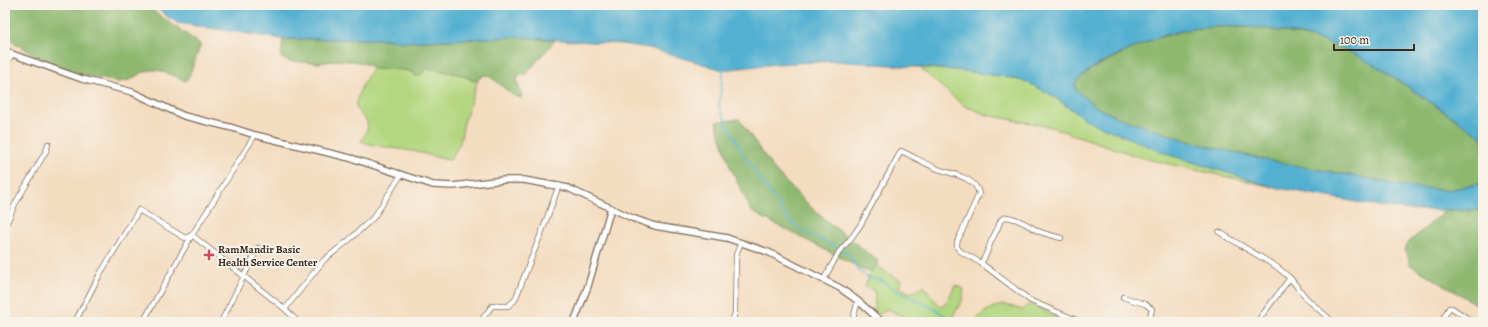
<svg xmlns="http://www.w3.org/2000/svg" width="1488" height="327" font-family="Alegreya,serif">
  <style>
    .green { fill: #b2d780; stroke: #76804f }
    .forest { fill: #8db86e; stroke: #647146 }
    .water { fill: #53b0d1; stroke: #476d78 }
    .lines { fill: none; stroke-linecap: round; stroke-linejoin: round }
    .stream { stroke: #53b0d1; stroke-width: 1.5 }
    .minor-casing { stroke: #7c6857; stroke-width: 6 }
    .tertiary-casing { stroke: #7c6857; stroke-width: 8 }
    .minor { stroke: #fff; stroke-width: 4.5 }
    .tertiary { stroke: #fff; stroke-width: 5.5 }
    .poi-dot { fill: #d1495b; stroke: #f7f3e8; stroke-width: 1.5 }
    .labels { text-anchor: middle; stroke-width: 4; stroke-linejoin: round; paint-order: stroke }
    .poi-label { font-size: 11px; font-weight: bold; fill: #3b2a1e; stroke: #f7f3e8; text-anchor: start }
  </style>
  <rect width="100%" height="100%" fill="#f7f3e8"/>
  <filter id="ink" filterUnits="userSpaceOnUse"><feTurbulence type="fractalNoise" baseFrequency=".025" numOctaves="2"/><feDisplacementMap in="SourceGraphic" scale="8" xChannelSelector="R" yChannelSelector="G"/><feConvolveMatrix kernelMatrix="1 2 1 2 8 2 1 2 1" color-interpolation-filters="sRGB"/></filter>
  <filter id="wash" filterUnits="userSpaceOnUse"><feTurbulence type="fractalNoise" baseFrequency=".012" numOctaves="4" result="noise"/><feDisplacementMap in="SourceGraphic" scale="16" xChannelSelector="R" yChannelSelector="G"/><feGaussianBlur stdDeviation="0.9" result="paint"/><feColorMatrix in="noise" values="0 0 0 0 0 0 0 0 0 0 0 0 0 0 0 0 0 1.4 0 .05"/><feComposite in="paint" operator="in"/></filter>
  <g filter="url(#wash)">
    <rect width="100%" height="100%" fill="#f4dcc0"/>
    <!-- green -->
    <g class="green">
      <path d="M 373,67 L 375,69 C 385,69 410,67 416,76 L 428,68 L 462,75 L 472,80 L 478,80 L 464,122 L 460,143 L 450,160 C 439,159 428,154 417,152 C 399,148 379,148 361,141 C 378,117 357,119 356,105 C 356,94 368,76 373,67 Z"/>
      <path d="M 920,68 L 955,70 L 1007,77 L 1027,82 L 1050,94 L 1070,109 L 1170,155 L 1273,187 L 1146,159 L 1051,127 L 987,115 L 963,105 Z"/>
      <path d="M 877,265 L 887,273 L 902,281 L 899,287 L 910,293 L 924,286 L 937,303 L 942,307 L 949,298 L 955,285 L 964,289 L 962,301 L 953,316 L 962,322 L 916,322 L 886,309 L 878,315 L 874,310 L 875,292 L 865,287 L 870,273 Z"/>
      <path d="M 1029,304 L 1056,316 L 1048,322 L 974,322 C 982,313 991,306 1004,305 C 1010,305 1017,309 1023,310 Z"/>
    </g>
    <!-- forest -->
    <g class="forest">
      <path d="M 5,5 L 145,5 L 200,44 L 200,47 L 188,79 L 185,81 L 177,77 L 158,70 L 151,70 L 141,73 L 130,80 L 118,82 L 82,75 L 40,59 L 22,47 L 5,38 Z"/>
      <path d="M 1224,27 L 1261,27 L 1317,39 L 1347,50 L 1369,61 L 1393,77 L 1483,138 L 1483,183 L 1447,190 L 1402,186 L 1376,180 L 1266,160 L 1191,142 L 1120,118 L 1096,107 L 1076,90 L 1075,84 L 1079,78 L 1087,72 C 1122,52 1159,34 1199,28 C 1207,27 1215,27 1224,27 Z"/>
      <path d="M 515,37 L 555,40 L 526,74 L 519,76 L 517,80 L 522,97 L 520,98 C 506,94 499,80 486,75 L 482,76 L 476,81 L 472,80 L 462,75 L 428,68 L 418,77 L 414,73 L 407,70 L 375,69 L 366,64 L 353,61 L 346,61 L 340,60 L 319,63 L 289,61 L 281,58 L 283,39 L 386,39 L 403,42 Z"/>
      <path d="M 739,119 L 775,171 L 818,214 L 879,262 L 870,273 L 752,212 L 731,169 L 716,122 Z"/>
      <path d="M 1446,210 L 1483,210 L 1483,308 L 1410,265 L 1408,256 L 1405,250 L 1409,242 Z"/>
    </g>
    <!-- water -->
    <path class="water" d="M 154,5 L 1483,5 L 1483,138 C 1460,121 1436,106 1413,90 C 1392,76 1371,62 1348,51 C 1305,31 1248,23 1200,28 C 1177,30 1154,38 1134,48 C 1114,57 1088,66 1075,84 L 1076,90 L 1096,107 L 1120,118 L 1191,142 L 1266,160 L 1376,180 L 1402,186 L 1447,190 L 1483,183 L 1483,210 L 1412,210 L 1379,206 L 1273,187 L 1170,155 L 1090,122 L 1050,94 L 1027,82 L 1007,77 L 955,70 L 836,61 L 775,64 L 723,70 L 649,48 L 621,44 L 515,37 L 403,42 L 386,39 L 282,39 L 178,23 L 169,18 Z"/>
    <g class="lines">
      <!-- stream -->
      <path class="stream" d="M 723,70 L 719,107 L 744,155 L 788,219 L 801,230 L 845,251 L 850,256 L 857,269 L 867,277 L 883,281 L 897,291 L 937,310 L 954,322"/>
    </g>
  </g>
  <g filter="url(#ink)">
    <g class="lines">
      <defs>
        <g id="minor">
          <path d="M 5,66 L 12,54"/>
          <path d="M 255,135 L 192,235 L 285,309"/>
          <path d="M 5,227 L 15,204 L 46,151 L 48,144"/>
          <path d="M 1219,232 L 1277,267 L 1290,278"/>
          <path d="M 981,263 C 987,255 988,250 991,241 C 994,235 998,229 1000,222 C 1004,209 1031,227 1038,231 C 1045,234 1054,236 1061,238"/>
          <path d="M 824,279 L 839,252 L 852,237 L 861,224 L 901,151 C 914,157 926,164 938,169 C 952,174 976,177 979,194 L 957,242 L 957,247 L 960,251 L 981,263 L 1031,301 L 1081,322"/>
          <path d="M 1123,297 L 1145,304 L 1152,309 L 1149,322"/>
          <path d="M 75,322 L 100,274 L 139,210 L 185,238 L 192,235"/>
          <path d="M 143,322 L 192,235"/>
          <path d="M 221,322 L 258,248"/>
          <path d="M 298,322 L 285,309 L 324,260 L 349,240 L 374,217 L 401,175"/>
          <path d="M 480,322 L 492,306 L 508,306 L 515,300 L 544,226 L 559,185"/>
          <path d="M 732,322 L 735,313 L 736,255 L 741,242"/>
          <path d="M 852,322 L 858,301"/>
          <path d="M 1257,322 L 1290,278 L 1307,299 L 1333,322"/>
          <path d="M 1441,322 L 1449,308 L 1452,308 L 1473,322"/>
        </g>
        <g id="tertiary">
          <path d="M 5,50 L 12,54 L 82,79 L 132,92 L 184,116 L 233,128 L 255,135 L 354,159 L 433,185 L 453,186 L 503,180 L 524,180 L 568,188 L 632,218 L 655,226 L 727,238 L 768,252 L 840,288 L 858,301 L 882,322"/>
          <path d="M 574,322 L 588,286 L 611,208"/>
        </g>
      </defs>
      <!-- minor casing -->
      <use href="#minor" class="minor-casing"/>
      <!-- tertiary casing -->
      <use href="#tertiary" class="tertiary-casing"/>
      <!-- minor -->
      <use href="#minor" class="minor"/>
      <!-- tertiary -->
      <use href="#tertiary" class="tertiary"/>
    </g>
  </g>
  <!-- markers -->
  <path class="poi-dot" d="M207 249h4v4h4v4h-4v4h-4v-4h-4v-4h4z"/>
  <g class="labels">
    <!-- poi labels -->
    <g class="poi-label">
      <text x="218" y="253">RamMandir Basic<tspan x="218" dy="13">Health Service Center</tspan></text>
    </g>
  </g>
  <!-- margin -->
  <rect width="1488" height="327" fill="none" stroke="#f7f3e8" stroke-width="20"/>
  <!-- scale -->
  <path d="M1334 44v6h80v-6" fill="none" stroke="#3b2a1e" stroke-width="2"/>
  <text x="1340" y="44" font-size="12" fill="#3b2a1e" stroke="#f7f3e8" stroke-width="3" paint-order="stroke">100 m</text>
</svg>
